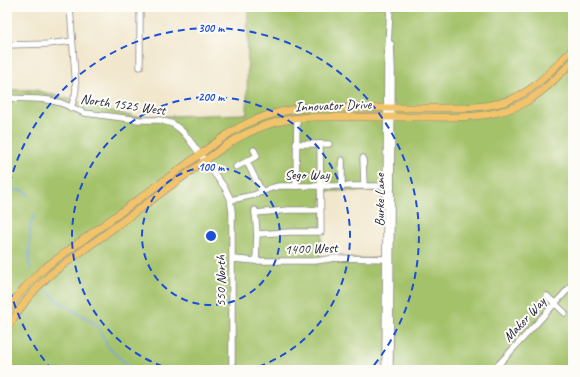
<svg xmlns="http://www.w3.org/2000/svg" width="580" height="377" font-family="Caveat,sans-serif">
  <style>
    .green { fill: #a4c26a; stroke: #637252; fill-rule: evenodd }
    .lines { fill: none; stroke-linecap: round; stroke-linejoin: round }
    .stream { stroke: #74a5df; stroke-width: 1.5 }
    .minor-casing { stroke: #8a8484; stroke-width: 7 }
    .major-casing { stroke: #8a8484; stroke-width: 8 }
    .minor { stroke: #fff; stroke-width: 5.5 }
    .major { stroke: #f1c36a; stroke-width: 7 }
    .ring { fill: none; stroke: #1d4ed8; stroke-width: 2; stroke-dasharray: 7 5 }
    .labels { text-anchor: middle; stroke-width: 4; stroke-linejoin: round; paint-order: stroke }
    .street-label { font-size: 14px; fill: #22223b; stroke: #fdfcf7 }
    .centre { fill: #1d4ed8; stroke: #fdfcf7; stroke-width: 2 }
    .ring-label { font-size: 12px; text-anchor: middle; font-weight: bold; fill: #1d4ed8; stroke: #fdfcf7; stroke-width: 4; stroke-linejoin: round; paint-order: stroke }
  </style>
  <rect width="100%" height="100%" fill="#fdfcf7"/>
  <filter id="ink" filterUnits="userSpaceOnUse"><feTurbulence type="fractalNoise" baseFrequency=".025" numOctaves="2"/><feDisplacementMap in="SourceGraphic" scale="8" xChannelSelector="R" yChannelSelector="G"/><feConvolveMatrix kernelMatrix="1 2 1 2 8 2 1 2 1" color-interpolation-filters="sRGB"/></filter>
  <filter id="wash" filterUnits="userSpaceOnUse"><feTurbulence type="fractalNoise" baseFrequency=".012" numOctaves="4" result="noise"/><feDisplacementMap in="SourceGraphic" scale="16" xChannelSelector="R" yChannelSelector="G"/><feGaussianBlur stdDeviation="0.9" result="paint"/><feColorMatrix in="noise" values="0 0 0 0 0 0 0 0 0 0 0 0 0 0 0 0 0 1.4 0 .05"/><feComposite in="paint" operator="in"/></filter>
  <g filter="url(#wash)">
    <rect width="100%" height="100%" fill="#f1e7cd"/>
    <!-- green -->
    <path class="green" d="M 248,7 L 573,7 L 573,370 L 7,370 L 7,90 L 35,90 L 134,117 L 247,114 ZM 322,191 L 382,191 L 383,259 L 321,259 Z"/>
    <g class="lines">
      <!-- stream -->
      <g class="stream">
        <path d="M 570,7 L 573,11"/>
        <path d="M 7,188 L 24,191 L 29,196"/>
        <path d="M 31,269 L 29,265 L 30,225 L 35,215"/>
        <path d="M 46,290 L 57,300 L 97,325 L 108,347 L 133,370"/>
      </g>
    </g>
  </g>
  <g filter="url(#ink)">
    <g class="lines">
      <defs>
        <g id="minor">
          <path d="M 70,7 L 76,88 L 75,95 L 71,108"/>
          <path d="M 7,45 L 48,44 L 72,41"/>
          <path d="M 140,67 L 140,7"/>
          <path d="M 7,98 L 38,99 L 49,100 L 61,103 L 85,113 L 139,120 L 160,120 L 173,124 L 181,130 L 188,138 L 225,188 L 230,198 L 232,212 L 232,370"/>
          <path d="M 296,144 L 329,144"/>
          <path d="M 363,158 L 364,186"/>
          <path d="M 342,160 L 342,186"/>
          <path d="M 247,162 L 262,192"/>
          <path d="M 236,167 L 257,156 L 254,150"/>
          <path d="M 296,186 L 297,118"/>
          <path d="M 231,200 L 254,195 L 271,188 L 279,186 L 386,186"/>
          <path d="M 255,210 L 257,234 L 256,261"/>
          <path d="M 255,213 L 289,210 L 320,210"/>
          <path d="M 257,234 L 290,232 L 321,232 L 320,144"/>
          <path d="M 233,259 L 256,261 L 315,261 L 336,258 L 388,259"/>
          <path d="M 547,296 L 565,313"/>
          <path d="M 385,370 L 387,67 L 390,7"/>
          <path d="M 390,370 L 392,69 L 391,44"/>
          <path d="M 493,370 L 499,364 L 573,284"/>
        </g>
        <g id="major">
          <path d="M 7,311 C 18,294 31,279 47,266 L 221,139 C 247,120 276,110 308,108 L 460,108 C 485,107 509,104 530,89 C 546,78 559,62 573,49"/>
          <path d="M 7,329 C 19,308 33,290 51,274 L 225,146 C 253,127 284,117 317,117 C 350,117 382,117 415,117 C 451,117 488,120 522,104 C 542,94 557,77 573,61"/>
        </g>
      </defs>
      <!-- minor casing -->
      <use href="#minor" class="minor-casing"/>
      <!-- major casing -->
      <use href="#major" class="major-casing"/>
      <!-- minor -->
      <use href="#minor" class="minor"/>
      <!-- major -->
      <use href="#major" class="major"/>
    </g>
  </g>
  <!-- distance rings -->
  <g class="ring">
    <circle cx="211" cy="236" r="69"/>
    <path d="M174 370A139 139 0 1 1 248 370"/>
    <path d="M52 370A208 208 0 0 1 7 277M7 195A208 208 0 1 1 370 370"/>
  </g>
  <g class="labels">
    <!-- street labels -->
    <g class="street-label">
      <text transform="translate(123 104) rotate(8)" y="5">North 1525 West</text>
      <text transform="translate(333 105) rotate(-2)" y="5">Innovator Drive</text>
      <text x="307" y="179">Sego Way</text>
      <text transform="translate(379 200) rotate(-90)" y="5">Burke Lane</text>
      <text transform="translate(311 248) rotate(-2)" y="5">1400 West</text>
      <text transform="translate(220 281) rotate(-90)" y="5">550 North</text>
      <text transform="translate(524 319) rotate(-47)" y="5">Maker Way</text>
    </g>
  </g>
  <circle cx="211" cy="236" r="6" class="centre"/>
  <g class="ring-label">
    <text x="211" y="32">300 m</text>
    <text x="211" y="101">200 m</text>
    <text x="211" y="171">100 m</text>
  </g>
  <!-- margin -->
  <rect width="580" height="377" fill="none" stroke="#fdfcf7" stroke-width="24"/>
</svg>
